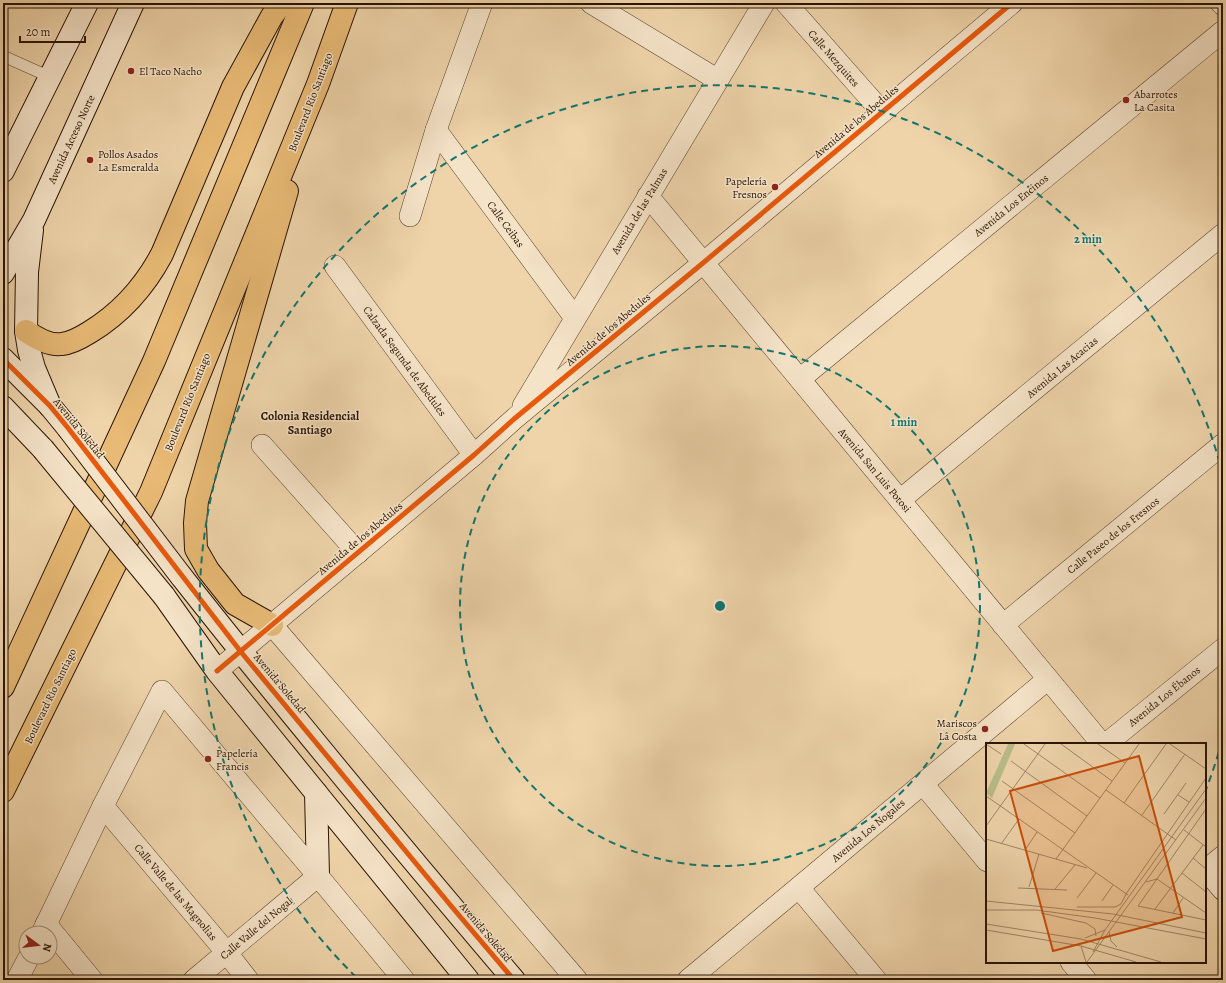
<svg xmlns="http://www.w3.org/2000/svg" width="1226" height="983" font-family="Alegreya,serif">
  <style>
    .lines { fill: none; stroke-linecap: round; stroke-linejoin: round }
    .lane-casing { stroke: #5a432c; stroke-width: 12 }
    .street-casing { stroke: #5a432c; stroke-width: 22 }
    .secondary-casing { stroke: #291302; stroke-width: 24 }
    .primary-casing { stroke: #291302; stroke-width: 24 }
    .lane { stroke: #f5e3c8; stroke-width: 11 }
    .street { stroke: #f5e3c8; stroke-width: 21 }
    .secondary { stroke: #f5e3c8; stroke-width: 22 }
    .primary { stroke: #e8ba75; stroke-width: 22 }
    .secondary-bridge-casing { stroke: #291302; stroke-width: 24; stroke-linecap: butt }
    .secondary-bridge { stroke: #f5e3c8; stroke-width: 22 }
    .cycleway-casing { stroke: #f5e3c8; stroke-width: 8 }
    .cycleway { stroke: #e8590c; stroke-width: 5 }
    .ring { fill: none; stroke: #0f766e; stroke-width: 2; stroke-dasharray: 7 5 }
    .poi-dot { fill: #8f2418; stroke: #f5e3c8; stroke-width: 1.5 }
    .labels { text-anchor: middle; stroke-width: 3; stroke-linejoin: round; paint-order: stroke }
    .street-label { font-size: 11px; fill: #291302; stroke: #f5e3c8 }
    .poi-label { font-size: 11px; fill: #291302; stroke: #f5e3c8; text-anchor: start }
    .neighbourhood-label { font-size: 12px; font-weight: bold; fill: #291302; stroke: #f5e3c8 }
    .inset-road { fill: none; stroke: #a08767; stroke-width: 1 }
    .view { fill: #cb4e0a; fill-opacity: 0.15; stroke: #cb4e0a; stroke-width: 2 }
    .inset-edge { fill: none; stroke: #291302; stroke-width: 2 }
    .centre { fill: #0f766e; stroke: #f5e3c8; stroke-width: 2 }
    .ring-label { font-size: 12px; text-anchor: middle; font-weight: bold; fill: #0f766e; stroke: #f5e3c8; stroke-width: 3; stroke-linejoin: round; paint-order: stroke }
  </style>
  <rect width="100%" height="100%" fill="#efd4aa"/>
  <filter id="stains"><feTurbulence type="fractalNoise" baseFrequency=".005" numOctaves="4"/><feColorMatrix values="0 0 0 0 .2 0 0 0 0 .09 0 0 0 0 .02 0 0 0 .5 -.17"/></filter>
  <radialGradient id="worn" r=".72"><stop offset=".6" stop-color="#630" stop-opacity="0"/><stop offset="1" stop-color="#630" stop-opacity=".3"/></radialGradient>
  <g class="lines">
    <defs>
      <path id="lane" d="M 3,56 L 50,77"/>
      <g id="street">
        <path d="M 591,3 L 718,80"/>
        <path d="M 786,3 L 882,112"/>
        <path d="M 1221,3 L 1223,5"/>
        <path d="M 436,130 L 575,318"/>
        <path d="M 648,196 L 1102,744"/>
        <path d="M 410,216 L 436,130 L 482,3"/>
        <path d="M 335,266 L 474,455"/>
        <path d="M 800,379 L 1223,31"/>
        <path d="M 523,406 L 764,3"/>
        <path d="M 262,445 L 358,553"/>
        <path d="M 900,500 L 1223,234"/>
        <path d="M 272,625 L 577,980"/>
        <path d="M 1003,625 L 1223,444"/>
        <path d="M 217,671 L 474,455 L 514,419 L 703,263 L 1012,3"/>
        <path d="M 1106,744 L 1223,649"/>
        <path d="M 923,784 L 987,861"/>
        <path d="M 103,806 L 227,953 L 248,980"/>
        <path d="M 1205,869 L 1223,890"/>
        <path d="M 1206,870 L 1223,856"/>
        <path d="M 799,888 L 876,980"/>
        <path d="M 46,924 L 92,980"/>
        <path d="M 42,933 L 103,806 L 162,691 L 318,876 L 404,980"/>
        <path d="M 1071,962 L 1086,980"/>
        <path d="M 17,980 L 29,957"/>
        <path d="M 194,980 L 318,876"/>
        <path d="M 688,980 L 1048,679"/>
      </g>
      <g id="secondary">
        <path d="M 3,171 L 87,3"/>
        <path d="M 32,230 L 27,272 L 26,331 L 29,350 L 34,368 L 50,406"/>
        <path d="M 3,273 L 34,220 L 133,3"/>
        <path d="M 3,359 L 50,406 L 68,428"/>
        <path d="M 3,407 L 43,449"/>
        <path d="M 181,576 C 289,713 401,847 514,980"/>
        <path d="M 164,596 L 217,671 L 468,980"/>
        <path d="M 316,793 L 318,876"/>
      </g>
      <g id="primary">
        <path d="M 26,331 C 36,338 50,346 62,344 C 72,343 82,337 90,332 C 121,313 145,286 162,254 L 233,87 L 272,16 L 282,3"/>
        <path d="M 272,625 L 235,604 L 208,570 L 196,549 L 195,523 L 197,501 L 287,191"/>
        <path d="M 3,687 L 154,361 L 303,3"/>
        <path d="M 3,791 L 151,492 L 318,84 L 347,3"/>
      </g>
    </defs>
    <!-- lane casing -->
    <use href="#lane" class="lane-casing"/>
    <!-- street casing -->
    <use href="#street" class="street-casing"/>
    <!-- secondary casing -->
    <use href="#secondary" class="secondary-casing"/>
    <!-- primary casing -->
    <use href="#primary" class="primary-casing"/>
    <!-- lane -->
    <use href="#lane" class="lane"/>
    <!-- street -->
    <use href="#street" class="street"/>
    <!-- secondary -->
    <use href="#secondary" class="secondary"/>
    <!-- primary -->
    <use href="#primary" class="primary"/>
    <defs>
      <g id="secondary-bridge">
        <path d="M 68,428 L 181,576"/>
        <path d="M 43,449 L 164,596"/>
      </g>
    </defs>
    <!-- secondary-bridge casing -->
    <use href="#secondary-bridge" class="secondary-bridge-casing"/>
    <!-- secondary-bridge -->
    <use href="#secondary-bridge" class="secondary-bridge"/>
    <defs>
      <g id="cycleway">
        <path d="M 3,359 L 50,406 L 68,428 L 241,652 L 452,907 L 514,980"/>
        <path d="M 217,671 L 474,455 L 514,419 L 703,263 L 1012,3"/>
      </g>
    </defs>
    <!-- cycleway casing -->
    <use href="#cycleway" class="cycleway-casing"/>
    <!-- cycleway -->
    <use href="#cycleway" class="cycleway"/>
  </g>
  <!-- distance rings -->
  <g class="ring">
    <circle cx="720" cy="606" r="260"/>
    <path d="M1222 741A520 520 0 0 1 1205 792M356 977A520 520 0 1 1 1222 471"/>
  </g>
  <!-- markers -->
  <g class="poi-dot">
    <circle cx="131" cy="71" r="4"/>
    <circle cx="1126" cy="100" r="4"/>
    <circle cx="90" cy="160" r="4"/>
    <circle cx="775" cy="187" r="4"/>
    <circle cx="985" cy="729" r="4"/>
    <circle cx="208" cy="759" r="4"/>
  </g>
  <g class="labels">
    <!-- street labels -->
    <g class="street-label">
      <text transform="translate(834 58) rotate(49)" y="4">Calle Mezquites</text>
      <text transform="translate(310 102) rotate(-69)" y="4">Boulevard Río Santiago</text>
      <text transform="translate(856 121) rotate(-40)" y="4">Avenida de los Abedules</text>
      <text transform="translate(71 139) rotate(-65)" y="4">Avenida Acceso Norte</text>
      <text transform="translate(1011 205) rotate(-39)" y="4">Avenida Los Encinos</text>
      <text transform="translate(639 211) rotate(-59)" y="4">Avenida de las Palmas</text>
      <text transform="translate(506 224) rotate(54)" y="4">Calle Ceibas</text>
      <text transform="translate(608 329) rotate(-40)" y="4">Avenida de los Abedules</text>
      <text transform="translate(405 361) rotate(54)" y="4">Calzada Segunda de Abedules</text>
      <text transform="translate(1062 367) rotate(-40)" y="4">Avenida Las Acacias</text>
      <text transform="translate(187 402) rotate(-68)" y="4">Boulevard Río Santiago</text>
      <text transform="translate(79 428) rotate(51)" y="4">Avenida Soledad</text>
      <text transform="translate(875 470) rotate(50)" y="4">Avenida San Luis Potosi</text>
      <text transform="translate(1113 535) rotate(-39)" y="4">Calle Paseo de los Fresnos</text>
      <text transform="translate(360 538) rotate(-40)" y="4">Avenida de los Abedules</text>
      <text transform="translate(280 683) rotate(50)" y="4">Avenida Soledad</text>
      <text transform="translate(50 696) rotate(-64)" y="4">Boulevard Río Santiago</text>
      <text transform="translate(1164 696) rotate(-39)" y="4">Avenida Los Ébanos</text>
      <text transform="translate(868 830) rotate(-40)" y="4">Avenida Los Nogales</text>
      <text transform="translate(176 892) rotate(50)" y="4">Calle Valle de las Magnolias</text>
      <text transform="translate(256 928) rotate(-40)" y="4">Calle Valle del Nogal</text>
      <text transform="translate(486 932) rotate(50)" y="4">Avenida Soledad</text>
    </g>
    <!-- poi labels -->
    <g class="poi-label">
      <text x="139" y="75">El Taco Nacho</text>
      <text x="1134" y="98">Abarrotes<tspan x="1134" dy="13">La Casita</tspan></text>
      <text x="98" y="158">Pollos Asados<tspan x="98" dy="13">La Esmeralda</tspan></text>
      <text x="767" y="185" text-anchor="end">Papelería<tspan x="767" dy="13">Fresnos</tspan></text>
      <text x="977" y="727" text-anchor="end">Mariscos<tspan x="977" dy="13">La Costa</tspan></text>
      <text x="216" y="757">Papelería<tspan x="216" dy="13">Francis</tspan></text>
    </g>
    <!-- neighbourhood labels -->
    <g class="neighbourhood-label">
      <text x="310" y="420">Colonia Residencial<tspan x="310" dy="14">Santiago</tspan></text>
    </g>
  </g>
  <!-- overview -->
  <g transform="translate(986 743)">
    <rect width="220" height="220" fill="#efd4aa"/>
    <path d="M 22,1 L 29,1 L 6,55 L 0,50 Z" fill="#b9bd89"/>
    <path class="inset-road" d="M 0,1 L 15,11M 38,1 L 114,55M 75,1 L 126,38M 112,1 L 139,20M 184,1 L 220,26M 25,18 L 101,73M 16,38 L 89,90M 120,47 L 190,97M 192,52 L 203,59M 0,53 L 142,152M 138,60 L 180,1M 220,66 L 152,163 L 220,177M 178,71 L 200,40M 156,72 L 199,11M 0,83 L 59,1M 198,87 L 220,104M 0,96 L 101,125M 15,101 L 33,76M 39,107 L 51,89M 207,115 L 220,126M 70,116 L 153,1M 196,130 L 220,149M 160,139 L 171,136 L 220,170M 43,144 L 53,111M 32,145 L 81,147M 69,146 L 89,122M 140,151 L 220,35M 91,155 L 110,130M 0,158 L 127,171 L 220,190M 116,158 L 127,142M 91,164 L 129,164 L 135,161 L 140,151M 169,166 L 217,102M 0,167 L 50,167 L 109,175 L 220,196M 55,170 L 100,180 L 109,186 L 110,193M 187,170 L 197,155M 0,181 L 95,196 L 175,219M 0,187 L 95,203 L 150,219M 123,189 L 125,198 L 131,204M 99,195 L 119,187M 95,203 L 100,219M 107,209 L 119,187 L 220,46M 101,219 L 220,55"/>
    <path class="view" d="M 153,13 L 196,174 L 67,208 L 24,48 Z"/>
    <rect width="220" height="220" class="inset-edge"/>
  </g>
  <circle cx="720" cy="606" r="6" class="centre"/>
  <g class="ring-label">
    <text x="1088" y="243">2 min</text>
    <text x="904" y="426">1 min</text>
  </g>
  <!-- margin -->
  <rect width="1226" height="983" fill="none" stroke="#efd4aa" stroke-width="16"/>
  <rect x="4" y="4" width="1218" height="975" fill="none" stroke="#291302" stroke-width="2"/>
  <rect x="8" y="8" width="1210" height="967" fill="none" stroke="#291302"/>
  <!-- north arrow -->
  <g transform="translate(38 945) rotate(105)"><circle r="19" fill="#f5e3c8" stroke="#a39079"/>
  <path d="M0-3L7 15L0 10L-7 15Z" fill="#8f2418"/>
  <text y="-6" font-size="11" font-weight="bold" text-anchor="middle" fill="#291302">N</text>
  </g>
  <!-- scale -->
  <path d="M20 36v6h65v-6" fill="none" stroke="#291302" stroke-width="2"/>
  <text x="26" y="36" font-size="12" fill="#291302" stroke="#f5e3c8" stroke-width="3" paint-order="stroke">20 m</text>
  <rect width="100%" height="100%" filter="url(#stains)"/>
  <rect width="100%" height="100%" fill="url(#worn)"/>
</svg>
